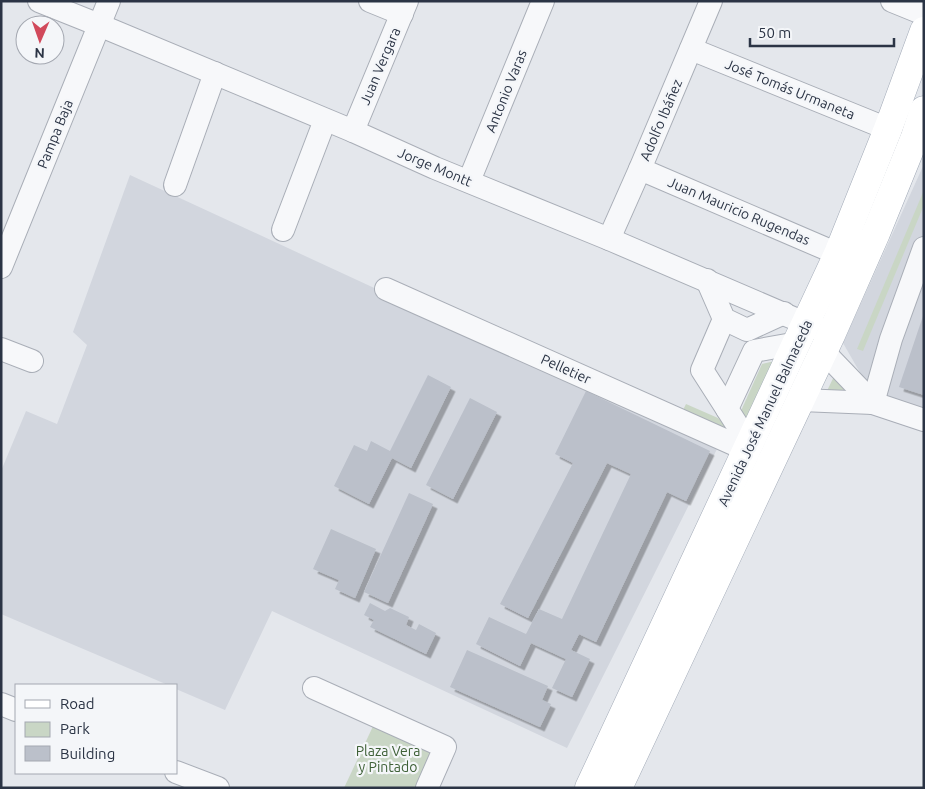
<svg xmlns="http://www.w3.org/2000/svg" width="925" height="789" font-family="Ubuntu,sans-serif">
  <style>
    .built { fill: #d2d6de }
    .green { fill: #c9d6c5 }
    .building { fill: #bbc0ca; filter: url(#shadow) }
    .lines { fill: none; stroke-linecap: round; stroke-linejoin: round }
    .minor-casing { stroke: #a9aeb7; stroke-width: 24 }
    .major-casing { stroke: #a3abb8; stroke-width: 29 }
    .minor { stroke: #f7f8fa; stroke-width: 22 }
    .major { stroke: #fff; stroke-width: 28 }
    .labels { text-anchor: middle; stroke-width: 4.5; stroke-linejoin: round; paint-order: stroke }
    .street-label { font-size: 14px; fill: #2b3445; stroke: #f4f6f9 }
    .park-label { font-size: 14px; fill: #3f6138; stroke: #f4f6f9 }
  </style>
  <defs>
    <filter id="shadow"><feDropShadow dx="4.5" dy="4.5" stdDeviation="0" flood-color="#0004"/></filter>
  </defs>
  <rect width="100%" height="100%" fill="#e4e7ec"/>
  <!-- built -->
  <g class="built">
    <path d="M 924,164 L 924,416 L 877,402 L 843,343 Z"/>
    <path d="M 130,175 L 718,447 L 567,748 L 272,611 L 225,710 L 176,689 L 176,685 L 168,685 L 1,614 L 1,471 L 26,411 L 57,424 L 87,345 L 73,332 Z"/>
  </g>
  <!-- green -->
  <g class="green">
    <path d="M 924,190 L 924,205 L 863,351 L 857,349 Z"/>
    <path d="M 783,359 L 750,430 L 740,413 L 762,364 Z"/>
    <path d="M 838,368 L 860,392 L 826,393 Z"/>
    <path d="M 686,404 L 718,418 L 731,430 L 727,438 L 680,416 Z"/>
    <path d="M 375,722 L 435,750 L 418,788 L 344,788 Z"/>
  </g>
  <!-- building -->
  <g class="building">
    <path d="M 923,316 L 924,316 L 924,395 L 899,387 Z"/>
    <path d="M 428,375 L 451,387 L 411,468 L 392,458 L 369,504 L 334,486 L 354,445 L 367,451 L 371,441 L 390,451 Z"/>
    <path d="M 586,391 L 710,451 L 686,501 L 667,492 L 596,642 L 579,634 L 571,650 L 590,659 L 572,697 L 552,688 L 566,659 L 531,643 L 520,666 L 476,644 L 489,617 L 526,634 L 539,609 L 562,619 L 631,474 L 607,463 L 528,618 L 500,604 L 573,463 L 555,454 Z"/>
    <path d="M 470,398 L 497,412 L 453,499 L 426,485 Z"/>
    <path d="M 409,493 L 433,504 L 388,603 L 364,592 Z"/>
    <path d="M 331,529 L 376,549 L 355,598 L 335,589 L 339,580 L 313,569 Z"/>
    <path d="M 370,603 L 385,611 L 390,608 L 409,617 L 406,625 L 416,630 L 419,624 L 436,633 L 426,654 L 370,627 L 374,620 L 364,615 Z"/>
    <path d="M 467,650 L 548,686 L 542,700 L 551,704 L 540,727 L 450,687 Z"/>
  </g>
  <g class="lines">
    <defs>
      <g id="minor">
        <path d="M 39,1 L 99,25 L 353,131 L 435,168 L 609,239 L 821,330"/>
        <path d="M 370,1 L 402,14"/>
        <path d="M 892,1 L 924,14"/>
        <path d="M 691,49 L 888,129"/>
        <path d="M 353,131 L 407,1"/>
        <path d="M 640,169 L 838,254"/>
        <path d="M 469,181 L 543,1"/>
        <path d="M 175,185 L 215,73"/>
        <path d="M 283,230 L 325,120"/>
        <path d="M 609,239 L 640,169 L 711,1"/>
        <path d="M 1,267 L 109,1"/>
        <path d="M 707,280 L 724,319 L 747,330 L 784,313"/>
        <path d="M 386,289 L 747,450"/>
        <path d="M 724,319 L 702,370 L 727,409"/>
        <path d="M 1,349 L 32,361"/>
        <path d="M 823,351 L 873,403"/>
        <path d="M 801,400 L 873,403 L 924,420"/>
        <path d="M 873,403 L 891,339 L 924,248"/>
        <path d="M 750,445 L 727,409 L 754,351 L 798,343"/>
        <path d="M 314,688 L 445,747 L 427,788"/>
        <path d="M 1,704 L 16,710"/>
        <path d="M 176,772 L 218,788"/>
      </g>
      <g id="major">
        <path d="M 589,788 L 838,254 L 888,129 L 924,31"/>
        <path d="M 618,788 L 831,335 L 876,233 L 915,137 L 924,110"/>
      </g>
    </defs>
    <!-- minor casing -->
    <use href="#minor" class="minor-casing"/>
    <!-- major casing -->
    <use href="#major" class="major-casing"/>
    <!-- minor -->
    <use href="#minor" class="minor"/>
    <!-- major -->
    <use href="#major" class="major"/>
  </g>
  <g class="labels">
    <!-- street labels -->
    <g class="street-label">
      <text transform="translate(380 66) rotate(-67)" y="5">Juan Vergara</text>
      <text transform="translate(790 89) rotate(22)" y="5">José Tomás Urmaneta</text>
      <text transform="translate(506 91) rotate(-68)" y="5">Antonio Varas</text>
      <text transform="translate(661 120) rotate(-67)" y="5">Adolfo Ibáñez</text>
      <text transform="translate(55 134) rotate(-68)" y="5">Pampa Baja</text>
      <text transform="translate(435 167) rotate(23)" y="5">Jorge Montt</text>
      <text transform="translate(739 211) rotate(23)" y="5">Juan Mauricio Rugendas</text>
      <text transform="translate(566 369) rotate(24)" y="5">Pelletier</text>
      <text transform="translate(765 413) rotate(-65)" y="5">Avenida José Manuel Balmaceda</text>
    </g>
    <!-- park labels -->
    <g class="park-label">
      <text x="388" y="756">Plaza Vera<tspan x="388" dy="16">y Pintado</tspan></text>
    </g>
  </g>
  <!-- border -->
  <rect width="925" height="789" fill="none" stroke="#2b3445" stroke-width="5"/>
  <!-- legend -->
  <rect x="15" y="684" width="162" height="90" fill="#f4f6f9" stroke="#a4a8b1"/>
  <rect x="25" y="700" width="25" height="8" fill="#ffffff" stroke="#a4a8b1"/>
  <text x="60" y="709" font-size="15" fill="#2b3445">Road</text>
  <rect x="25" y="722" width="25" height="15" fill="#c9d6c5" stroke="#a4a8b1"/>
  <text x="60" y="734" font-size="15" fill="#2b3445">Park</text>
  <rect x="25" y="746" width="25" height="15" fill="#bbc0ca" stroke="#a4a8b1"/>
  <text x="60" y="759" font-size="15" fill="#2b3445">Building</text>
  <!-- north arrow -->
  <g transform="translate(40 40) rotate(182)"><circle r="24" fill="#f4f6f9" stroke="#a4a8b1"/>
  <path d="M0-4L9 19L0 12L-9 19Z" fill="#d1495b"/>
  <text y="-8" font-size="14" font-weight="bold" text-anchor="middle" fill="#2b3445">N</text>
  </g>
  <!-- scale -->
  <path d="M750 38v8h144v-8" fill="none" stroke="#2b3445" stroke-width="2.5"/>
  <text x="758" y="38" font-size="15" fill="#2b3445" stroke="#f4f6f9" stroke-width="4" paint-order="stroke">50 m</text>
</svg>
